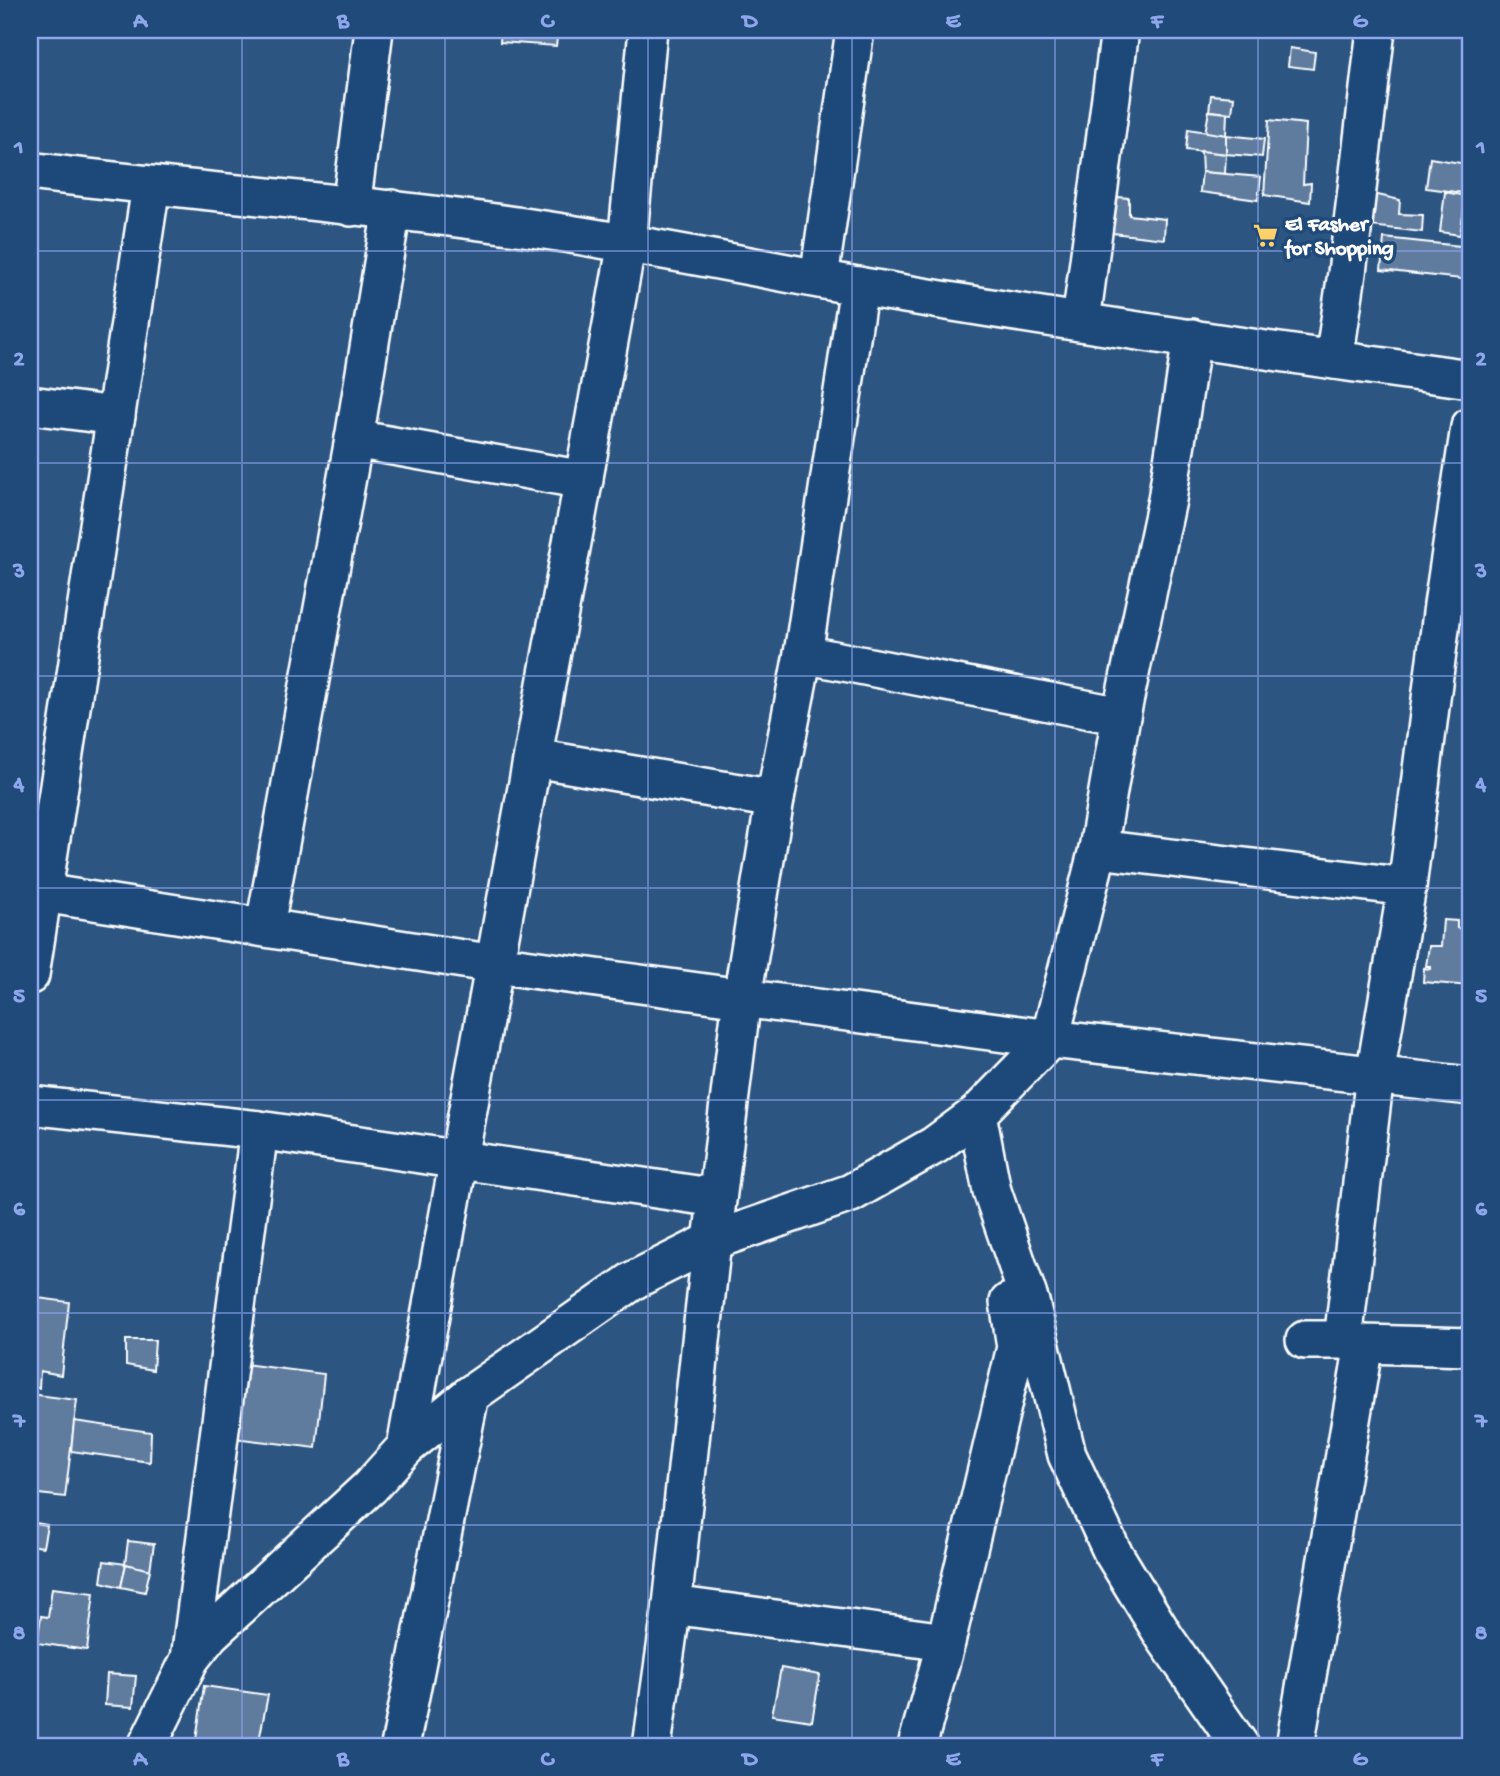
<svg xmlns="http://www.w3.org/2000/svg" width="1500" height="1776" font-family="'Gochi Hand',sans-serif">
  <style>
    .building { fill: #5e7c9f; stroke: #fff; stroke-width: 2 }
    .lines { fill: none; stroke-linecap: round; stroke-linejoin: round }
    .minor-casing { stroke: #fff; stroke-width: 42 }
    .minor { stroke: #1f4a7a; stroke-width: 37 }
    .grid { fill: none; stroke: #8ea6ec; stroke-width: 2; stroke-opacity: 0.55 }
    .labels { text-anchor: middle; stroke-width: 7; stroke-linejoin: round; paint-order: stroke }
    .poi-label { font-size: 21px; font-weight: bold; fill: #fff; stroke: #1f4a7a; text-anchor: start }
    .neatline { fill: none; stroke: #8ea6ec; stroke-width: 2.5 }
    .grid-label { font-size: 23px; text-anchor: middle; font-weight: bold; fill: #8ea6ec }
  </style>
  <rect width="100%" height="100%" fill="#2c5582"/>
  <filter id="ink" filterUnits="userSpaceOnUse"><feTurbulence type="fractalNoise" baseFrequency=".0143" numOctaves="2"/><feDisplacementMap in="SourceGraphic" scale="14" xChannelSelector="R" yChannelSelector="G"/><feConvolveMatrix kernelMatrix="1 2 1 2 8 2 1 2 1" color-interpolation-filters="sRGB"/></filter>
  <g filter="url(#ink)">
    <!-- building -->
    <g class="building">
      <path d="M 501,30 L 558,30 L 556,46 L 500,42 Z"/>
      <path d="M 1290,48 L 1315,52 L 1313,69 L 1288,66 Z"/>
      <path d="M 1211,95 L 1234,97 L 1232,113 L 1209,111 Z"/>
      <path d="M 1209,111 L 1227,113 L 1226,135 L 1205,133 Z"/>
      <path d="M 1269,120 L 1306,124 L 1303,184 L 1311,183 L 1310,202 L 1264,195 Z"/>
      <path d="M 1188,129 L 1226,135 L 1226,154 L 1186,150 Z"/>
      <path d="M 1226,135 L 1264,139 L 1262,157 L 1226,154 Z"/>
      <path d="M 1201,151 L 1226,154 L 1225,174 L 1202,172 Z"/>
      <path d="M 1430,158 L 1467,164 L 1463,193 L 1426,188 Z"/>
      <path d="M 1202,172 L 1261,177 L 1258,200 L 1200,192 Z"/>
      <path d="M 1445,192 L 1466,196 L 1460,235 L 1440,232 Z"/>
      <path d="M 1369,193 L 1400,200 L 1399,214 L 1423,215 L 1422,232 L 1361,225 Z"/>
      <path d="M 1105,196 L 1129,198 L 1129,215 L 1165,219 L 1164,239 L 1104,232 Z"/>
      <path d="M 1384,238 L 1470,247 L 1470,280 L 1381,270 Z"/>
      <path d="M 1443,920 L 1457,921 L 1457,928 L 1466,929 L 1467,922 L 1470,922 L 1470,986 L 1423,982 L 1424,968 L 1431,969 L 1431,966 L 1426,966 L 1429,946 L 1441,946 Z"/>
      <path d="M 30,1297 L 69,1302 L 61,1375 L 40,1371 L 39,1388 L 30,1387 Z"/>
      <path d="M 126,1340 L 155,1340 L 153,1370 L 126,1365 Z"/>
      <path d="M 235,1363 L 324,1374 L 316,1448 L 226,1437 Z"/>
      <path d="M 30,1394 L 77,1400 L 65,1497 L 30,1493 Z"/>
      <path d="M 74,1421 L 151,1432 L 150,1462 L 71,1451 Z"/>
      <path d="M 30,1522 L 47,1525 L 43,1547 L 30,1545 Z"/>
      <path d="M 128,1541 L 154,1544 L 150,1570 L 125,1564 Z"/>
      <path d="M 104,1561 L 126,1564 L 121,1587 L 101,1582 Z"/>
      <path d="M 126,1564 L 150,1570 L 145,1592 L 121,1587 Z"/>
      <path d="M 52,1588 L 94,1593 L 87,1650 L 37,1643 L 41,1616 L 48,1617 Z"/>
      <path d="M 781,1668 L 820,1675 L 812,1721 L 772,1715 Z"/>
      <path d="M 107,1674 L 136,1676 L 133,1707 L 105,1705 Z"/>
      <path d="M 204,1686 L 268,1695 L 258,1746 L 195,1746 Z"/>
    </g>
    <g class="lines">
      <defs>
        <g id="minor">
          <path d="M 30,171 C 194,192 360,203 524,227 C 638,243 750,267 863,287 C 1064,321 1267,351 1470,379"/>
          <path d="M 351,207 L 374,30"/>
          <path d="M 819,278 L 855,30"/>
          <path d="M 1081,321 L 1120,30"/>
          <path d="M 1334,360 L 1347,273 L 1376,30"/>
          <path d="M 30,405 L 116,416"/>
          <path d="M 354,439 L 584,480"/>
          <path d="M 803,654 L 1121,716"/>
          <path d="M 534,758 L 775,799"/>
          <path d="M 1098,849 L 1407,887"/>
          <path d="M 30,891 L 495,964 L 742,998 L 1050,1039 L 1470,1086"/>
          <path d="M 265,926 L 354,439 L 392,209"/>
          <path d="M 30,975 L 151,186"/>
          <path d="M 30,1105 L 259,1130 L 717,1198"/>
          <path d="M 977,1114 L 992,1191 L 1030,1302 L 1067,1455 L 1112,1551 L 1165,1638 L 1240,1746"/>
          <path d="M 1305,1340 L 1343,1340 L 1364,1344 L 1470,1347"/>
          <path d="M 1343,1340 L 1375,1075 L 1407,887 L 1443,605 L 1470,427"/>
          <path d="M 406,1447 L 627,243 L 648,30"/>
          <path d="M 672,1605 L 946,1642"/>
          <path d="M 190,1659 L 259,1130"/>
          <path d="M 147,1746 L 190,1659 L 210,1634 L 370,1487 L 406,1447 L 470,1395 L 634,1280 L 712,1241 L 851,1193 L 935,1145 L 977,1114 L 1050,1039 L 1098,849 L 1121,716 L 1167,500 L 1192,338"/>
          <path d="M 400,1746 L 470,1395"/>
          <path d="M 652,1746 L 672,1605 L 712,1241 L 742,998 L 775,799 L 803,654 L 859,286"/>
          <path d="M 917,1746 L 946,1642 L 1016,1347 L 1009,1302"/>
          <path d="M 1295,1746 L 1364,1344"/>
        </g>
      </defs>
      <!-- minor casing -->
      <use href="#minor" class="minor-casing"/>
      <!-- minor -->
      <use href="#minor" class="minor"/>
    </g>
  </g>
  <!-- grid -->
  <path class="grid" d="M 242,30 L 242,1746M 445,30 L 445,1746M 648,30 L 648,1746M 852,30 L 852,1746M 1055,30 L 1055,1746M 1258,30 L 1258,1746M 30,251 L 1470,251M 30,463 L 1470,463M 30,676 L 1470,676M 30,888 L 1470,888M 30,1100 L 1470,1100M 30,1313 L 1470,1313M 30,1525 L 1470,1525"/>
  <!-- icons -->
  <defs>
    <symbol id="supermarket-bare" viewBox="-9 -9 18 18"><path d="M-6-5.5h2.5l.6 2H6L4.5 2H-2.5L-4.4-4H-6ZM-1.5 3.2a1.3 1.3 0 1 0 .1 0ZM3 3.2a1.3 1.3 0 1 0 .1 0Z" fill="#ffd166" stroke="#1f4a7a" stroke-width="2.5" paint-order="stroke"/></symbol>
  </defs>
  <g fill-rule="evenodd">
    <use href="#supermarket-bare" x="1248" y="218" width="35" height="35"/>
  </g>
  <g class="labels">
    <!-- poi labels -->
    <g class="poi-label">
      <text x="1285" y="230">El Fasher<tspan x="1285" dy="24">for Shopping</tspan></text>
    </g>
  </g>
  <!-- margin -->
  <rect width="1500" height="1776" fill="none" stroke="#1f4a7a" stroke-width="77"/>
  <rect x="38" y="38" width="1424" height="1700" class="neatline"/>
  <g class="grid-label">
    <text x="140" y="27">A</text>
    <text x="343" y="27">B</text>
    <text x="547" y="27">C</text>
    <text x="750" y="27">D</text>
    <text x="953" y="27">E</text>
    <text x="1157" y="27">F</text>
    <text x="1360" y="27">G</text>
    <text x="19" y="153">1</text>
    <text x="1481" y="153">1</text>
    <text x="19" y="365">2</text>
    <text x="1481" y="365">2</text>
    <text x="19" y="577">3</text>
    <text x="1481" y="577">3</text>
    <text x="19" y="790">4</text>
    <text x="1481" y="790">4</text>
    <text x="19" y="1002">5</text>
    <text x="1481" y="1002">5</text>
    <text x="19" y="1215">6</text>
    <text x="1481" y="1215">6</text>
    <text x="19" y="1427">7</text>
    <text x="1481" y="1427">7</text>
    <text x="19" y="1639">8</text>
    <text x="1481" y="1639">8</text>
    <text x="140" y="1765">A</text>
    <text x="343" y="1765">B</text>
    <text x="547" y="1765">C</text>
    <text x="750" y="1765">D</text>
    <text x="953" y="1765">E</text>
    <text x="1157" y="1765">F</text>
    <text x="1360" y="1765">G</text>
  </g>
</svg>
